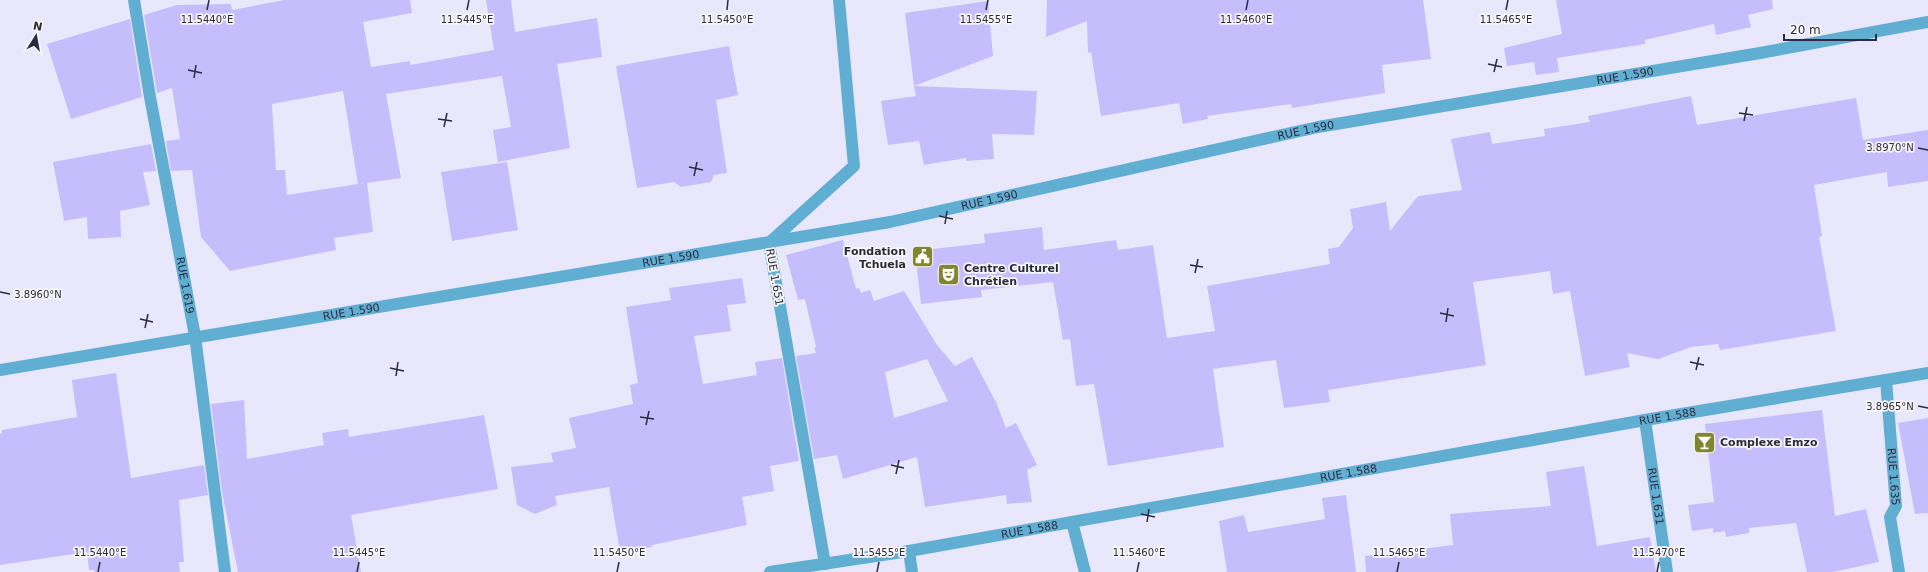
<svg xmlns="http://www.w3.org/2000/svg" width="1928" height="572" font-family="'DejaVu Sans',sans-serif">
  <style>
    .building { fill: #c6bdfc; fill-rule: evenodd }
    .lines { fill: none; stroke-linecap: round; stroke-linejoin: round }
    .street { stroke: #61aed3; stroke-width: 12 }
    .ticks { fill: none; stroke: #2d2a3d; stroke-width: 1.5 }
    .labels { text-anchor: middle; stroke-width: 3.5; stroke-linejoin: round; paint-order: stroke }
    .street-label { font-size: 11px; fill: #2d2a3d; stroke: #f7f7f7 }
    .poi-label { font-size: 11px; font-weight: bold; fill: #2d2a3d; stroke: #f7f7f7; text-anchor: start }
    .ticks-label { font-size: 10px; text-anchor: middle; fill: #2d2a3d; stroke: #f7f7f7; stroke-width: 3.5; stroke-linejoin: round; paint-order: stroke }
  </style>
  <rect width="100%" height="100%" fill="#e9e7fc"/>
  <!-- building -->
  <g class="building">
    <path d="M 284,0 L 410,0 L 412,13 L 363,22 L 371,67 L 410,61 L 410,65 L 494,50 L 486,0 L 511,0 L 515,32 L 597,18 L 602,57 L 557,64 L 570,148 L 498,162 L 493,130 L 511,127 L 502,76 L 386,94 L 401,178 L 367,183 L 373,232 L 334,238 L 336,250 L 230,271 L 201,237 L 192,170 L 171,171 L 166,141 L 180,139 L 172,88 L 157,93 L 144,15 L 177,5 L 231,4 L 232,10 ZM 343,91 L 358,184 L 287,195 L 285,170 L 276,170 L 272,104 Z"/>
    <path d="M 1047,0 L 1423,0 L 1431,59 L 1382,65 L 1385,93 L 1292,108 L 1291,104 L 1207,116 L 1208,119 L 1183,124 L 1179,103 L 1101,116 L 1091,52 L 1088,53 L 1087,21 L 1046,37 Z"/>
    <path d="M 1556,0 L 1772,0 L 1773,9 L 1748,15 L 1751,27 L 1716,35 L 1714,24 L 1645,40 L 1645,44 L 1557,58 L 1559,72 L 1536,75 L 1534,62 L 1507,66 L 1504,48 L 1562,34 Z"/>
    <path d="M 988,1 L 993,56 L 914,86 L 905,13 Z"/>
    <path d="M 130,19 L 142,97 L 71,119 L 47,44 Z"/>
    <path d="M 729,46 L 738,95 L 716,100 L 727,173 L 714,175 L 711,182 L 681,187 L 674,182 L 637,188 L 616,66 Z"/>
    <path d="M 914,86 L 1037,91 L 1034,135 L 992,134 L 994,159 L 966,161 L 966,158 L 924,165 L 919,141 L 888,145 L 881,101 L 916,96 Z"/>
    <path d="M 1691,96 L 1697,125 L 1856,98 L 1863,140 L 1928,130 L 1928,181 L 1888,187 L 1887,172 L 1814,185 L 1822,236 L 1819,237 L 1836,331 L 1720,350 L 1718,344 L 1691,347 L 1658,359 L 1627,353 L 1630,367 L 1585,376 L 1570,291 L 1553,294 L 1550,271 L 1473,282 L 1486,365 L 1328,390 L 1330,402 L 1284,408 L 1276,360 L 1213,369 L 1224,447 L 1108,466 L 1094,384 L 1076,386 L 1070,339 L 1063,340 L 1053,282 L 981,290 L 982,297 L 921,304 L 915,251 L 985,243 L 984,234 L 1042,227 L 1044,250 L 1116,240 L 1118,250 L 1153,245 L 1167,338 L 1215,331 L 1207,286 L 1330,264 L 1328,249 L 1339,247 L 1353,228 L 1350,209 L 1386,202 L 1390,231 L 1418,196 L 1462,190 L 1451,139 L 1490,132 L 1492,144 L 1545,136 L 1544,129 L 1590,122 L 1588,116 Z"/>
    <path d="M 151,144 L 156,171 L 143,172 L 150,205 L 120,211 L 121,237 L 88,239 L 87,217 L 64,221 L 53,162 Z"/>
    <path d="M 507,162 L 518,230 L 452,241 L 441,172 Z"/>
    <path d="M 843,240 L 856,289 L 859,288 L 861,293 L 870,290 L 874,301 L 904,291 L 937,345 L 955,366 L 972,357 L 996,402 L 1006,428 L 1016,423 L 1037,465 L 1027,470 L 1032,502 L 1007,504 L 1006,495 L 925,507 L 917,457 L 843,479 L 837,455 L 814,459 L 796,356 L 816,353 L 814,348 L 816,347 L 805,299 L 798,300 L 786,255 ZM 927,359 L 948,401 L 894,418 L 885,372 Z"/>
    <path d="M 742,278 L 746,303 L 727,305 L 731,331 L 694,336 L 703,384 L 757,375 L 755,362 L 782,358 L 799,461 L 770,466 L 774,491 L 742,497 L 747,525 L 652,545 L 652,547 L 620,551 L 609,487 L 555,496 L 557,505 L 535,514 L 517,505 L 511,467 L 553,462 L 551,453 L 576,448 L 569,418 L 633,404 L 630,385 L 638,383 L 626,307 L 671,300 L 669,288 Z"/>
    <path d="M 116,373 L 131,478 L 204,465 L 208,495 L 179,500 L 184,562 L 179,562 L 180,572 L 95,572 L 94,570 L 89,570 L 87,552 L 0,565 L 0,434 L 2,433 L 2,430 L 77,417 L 72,380 Z"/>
    <path d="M 244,400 L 247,459 L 324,445 L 322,433 L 348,429 L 349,437 L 484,415 L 498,489 L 351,515 L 361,572 L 238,572 L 222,492 L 211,404 Z"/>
    <path d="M 1822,410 L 1835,516 L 1866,509 L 1879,562 L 1833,572 L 1807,572 L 1796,523 L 1749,528 L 1749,533 L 1726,537 L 1725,531 L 1713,533 L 1713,528 L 1692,531 L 1688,505 L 1714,502 L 1705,424 Z"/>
    <path d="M 1928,418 L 1928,513 L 1915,514 L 1898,423 Z"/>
    <path d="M 1584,466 L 1597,546 L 1650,537 L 1656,572 L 1366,572 L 1365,556 L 1453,545 L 1450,514 L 1551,506 L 1546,472 Z"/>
    <path d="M 1346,495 L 1356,572 L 1227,572 L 1219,521 L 1244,515 L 1248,532 L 1325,519 L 1322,498 Z"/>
  </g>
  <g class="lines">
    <!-- street -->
    <g class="street">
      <path id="s1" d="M 134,0 L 150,97 L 195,336 L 225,572"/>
      <path id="s2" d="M 0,370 L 890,222 L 1318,127 L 1760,53 L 1928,22"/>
      <path id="s3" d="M 1886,380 L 1896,506 L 1890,517 L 1899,572"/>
      <path id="s4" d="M 1645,420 L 1667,572"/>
      <path d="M 1072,522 L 1085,572"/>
      <path d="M 909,551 L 912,572"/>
      <path d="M 825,564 L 769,243 L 854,166 L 839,0"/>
      <path id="s5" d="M 770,572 L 909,551 L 1645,420 L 1928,373"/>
    </g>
  </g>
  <!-- ticks -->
  <path class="ticks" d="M 207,10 L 209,0M 467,10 L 469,0M 727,10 L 728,0M 986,10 L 988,0M 1246,10 L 1248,0M 1506,10 L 1508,0M 1488,64 L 1502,67M 188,70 L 202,73M 1494,72 L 1497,59M 194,78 L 196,65M 1739,113 L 1753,115M 438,119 L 452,121M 1744,121 L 1747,107M 444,127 L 447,113M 1918,148 L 1928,150M 689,167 L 703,170M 694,176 L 697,162M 939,216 L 953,219M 945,224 L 947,211M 1190,265 L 1203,267M 1195,273 L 1198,259M 0,292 L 10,294M 1440,313 L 1454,316M 140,319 L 153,322M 1446,322 L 1448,308M 145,328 L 148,314M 1690,362 L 1704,365M 390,368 L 404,371M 1696,370 L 1699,357M 396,376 L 398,362M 1918,406 L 1928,408M 640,417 L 654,419M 646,425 L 649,411M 891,465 L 904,468M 896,474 L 899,460M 1141,514 L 1155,517M 1147,522 L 1149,509M 98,572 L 100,562M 357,572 L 359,562M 617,572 L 619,562M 877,572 L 879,562M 1137,572 L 1139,562M 1397,572 L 1399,562M 1657,572 L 1659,562"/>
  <!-- icons -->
  <defs>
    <symbol id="civic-square" viewBox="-11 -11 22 22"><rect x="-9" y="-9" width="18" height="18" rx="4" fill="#82852f" stroke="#f7f7f7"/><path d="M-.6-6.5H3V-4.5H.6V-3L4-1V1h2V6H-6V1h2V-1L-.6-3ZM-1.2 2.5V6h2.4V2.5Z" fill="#fff"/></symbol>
    <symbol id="theatre-square" viewBox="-11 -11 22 22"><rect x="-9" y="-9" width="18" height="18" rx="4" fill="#82852f" stroke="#f7f7f7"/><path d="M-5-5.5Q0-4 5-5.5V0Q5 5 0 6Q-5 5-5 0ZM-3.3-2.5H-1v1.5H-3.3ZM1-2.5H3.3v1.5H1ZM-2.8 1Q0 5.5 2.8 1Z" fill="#fff"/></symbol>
    <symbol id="bar-square" viewBox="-11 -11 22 22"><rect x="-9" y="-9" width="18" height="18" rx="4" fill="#82852f" stroke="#f7f7f7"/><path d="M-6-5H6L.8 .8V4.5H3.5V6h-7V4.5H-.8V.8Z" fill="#fff"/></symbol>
  </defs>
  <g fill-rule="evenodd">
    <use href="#civic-square" x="910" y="244" width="25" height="25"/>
    <use href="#theatre-square" x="936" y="262" width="25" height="25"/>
    <use href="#bar-square" x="1692" y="430" width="25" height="25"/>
  </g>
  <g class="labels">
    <!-- street labels -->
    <g class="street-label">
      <text dy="4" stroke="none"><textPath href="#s2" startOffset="1652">RUE 1.590</textPath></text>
      <text dy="4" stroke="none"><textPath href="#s2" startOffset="1328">RUE 1.590</textPath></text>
      <text dy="4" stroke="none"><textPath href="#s2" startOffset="1004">RUE 1.590</textPath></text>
      <text dy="4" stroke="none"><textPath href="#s2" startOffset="680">RUE 1.590</textPath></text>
      <text transform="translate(775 277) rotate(80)" y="4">RUE 1.651</text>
      <text dy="4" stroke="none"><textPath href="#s1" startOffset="290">RUE 1.619</textPath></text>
      <text dy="4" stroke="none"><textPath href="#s2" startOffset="356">RUE 1.590</textPath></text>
      <text dy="4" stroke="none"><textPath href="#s5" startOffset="911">RUE 1.588</textPath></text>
      <text dy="4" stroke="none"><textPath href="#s5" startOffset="587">RUE 1.588</textPath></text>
      <text dy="4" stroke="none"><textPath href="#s3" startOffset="97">RUE 1.635</textPath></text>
      <text dy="4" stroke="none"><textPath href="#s4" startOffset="77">RUE 1.631</textPath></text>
      <text dy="4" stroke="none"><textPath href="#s5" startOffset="263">RUE 1.588</textPath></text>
    </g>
    <!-- poi labels -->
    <g class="poi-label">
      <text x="906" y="255" text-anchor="end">Fondation<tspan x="906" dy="13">Tchuela</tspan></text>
      <text x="964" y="272">Centre Culturel<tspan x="964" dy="13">Chrétien</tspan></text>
      <text x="1720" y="446">Complexe Emzo</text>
    </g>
  </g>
  <g class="ticks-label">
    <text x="207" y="23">11.5440°E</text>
    <text x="467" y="23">11.5445°E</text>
    <text x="727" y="23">11.5450°E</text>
    <text x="986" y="23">11.5455°E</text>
    <text x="1246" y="23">11.5460°E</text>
    <text x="1506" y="23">11.5465°E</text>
    <text x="1890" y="151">3.8970°N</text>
    <text x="38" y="298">3.8960°N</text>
    <text x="1890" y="410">3.8965°N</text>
    <text x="100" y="556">11.5440°E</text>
    <text x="359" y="556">11.5445°E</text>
    <text x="619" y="556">11.5450°E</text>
    <text x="879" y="556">11.5455°E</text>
    <text x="1139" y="556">11.5460°E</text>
    <text x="1399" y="556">11.5465°E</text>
    <text x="1659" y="556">11.5470°E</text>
  </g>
  <!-- north arrow -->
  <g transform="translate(36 36) rotate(11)" stroke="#f7f7f7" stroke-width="3" paint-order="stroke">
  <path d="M0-3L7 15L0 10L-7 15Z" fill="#2d2a3d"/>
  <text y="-6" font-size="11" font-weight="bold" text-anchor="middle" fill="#2d2a3d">N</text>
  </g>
  <!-- scale -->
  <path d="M1784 34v6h92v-6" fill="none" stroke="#2d2a3d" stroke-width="2"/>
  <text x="1790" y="34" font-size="12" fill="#2d2a3d" stroke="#f7f7f7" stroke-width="3" paint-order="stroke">20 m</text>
</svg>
